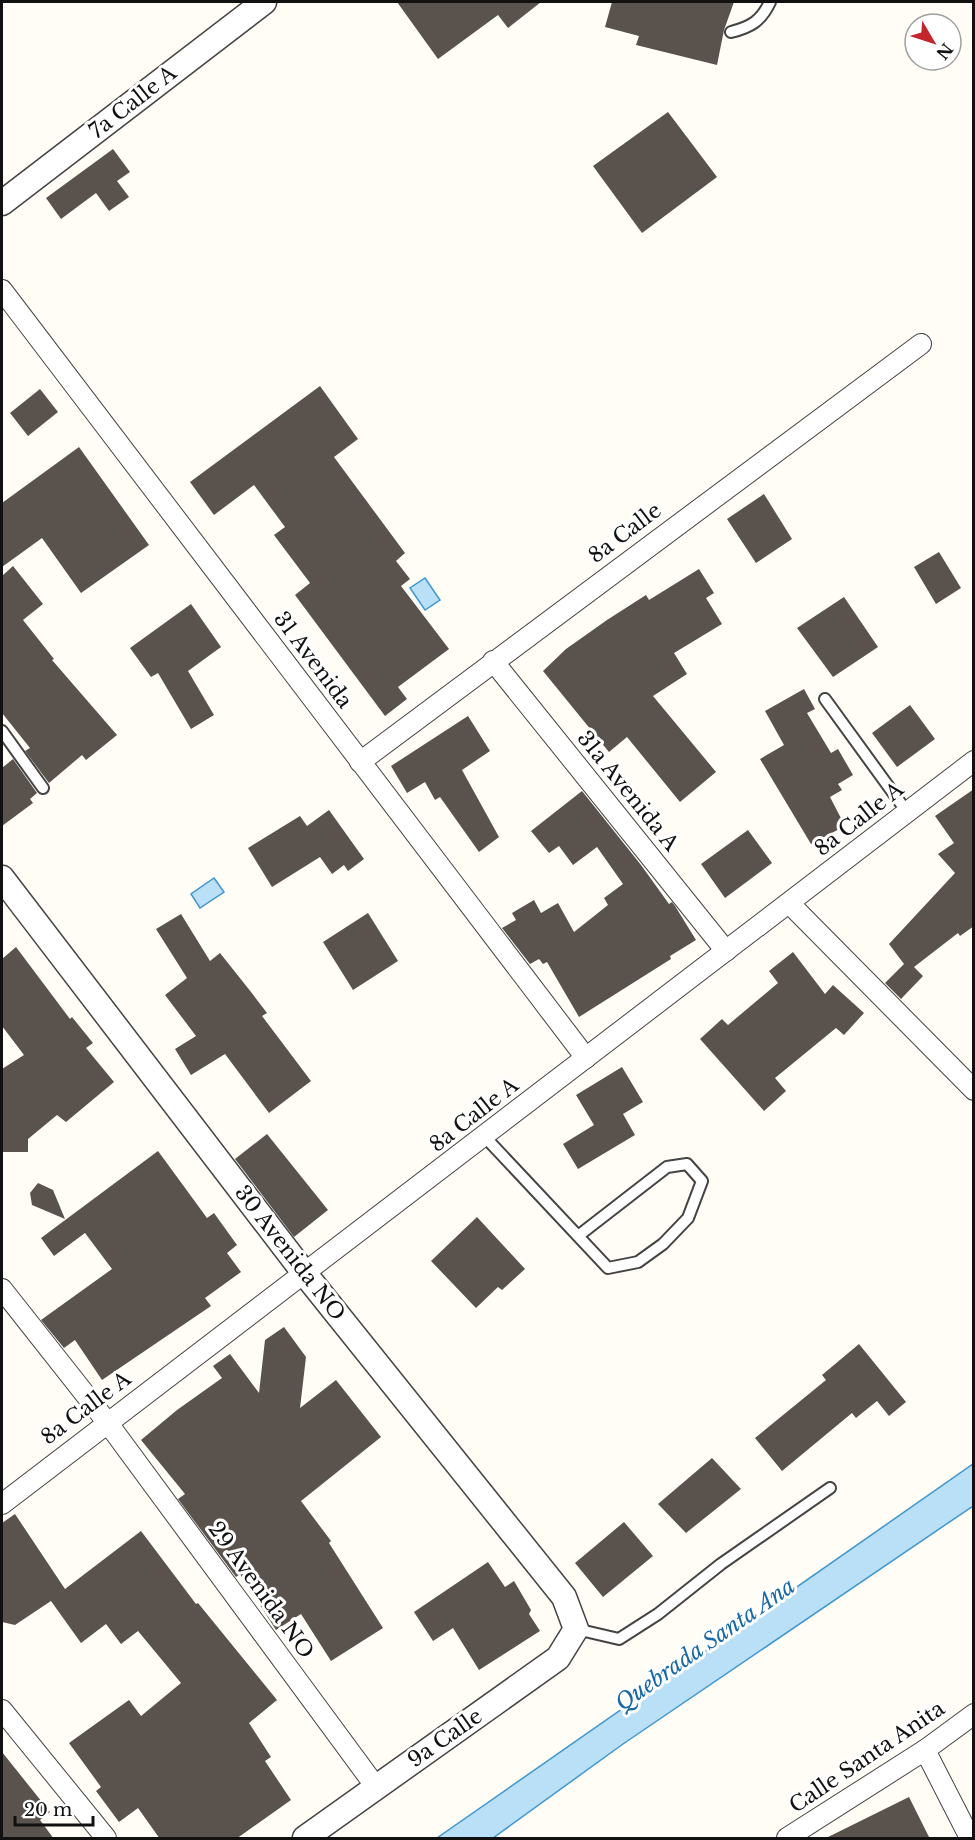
<svg xmlns="http://www.w3.org/2000/svg" width="975" height="1840" font-family="'Libre Baskerville',serif">
  <style>
    .water { fill: #b9e0f7; stroke: #3f96cf; stroke-width: 1.5 }
    .building { fill: #5a524d }
    .lines { fill: none; stroke-linecap: round; stroke-linejoin: round }
    .service-casing { stroke: #444; stroke-width: 14 }
    .minor-casing { stroke: #444; stroke-width: 22 }
    .tertiary-casing { stroke: #444; stroke-width: 27 }
    .service { stroke: #fff; stroke-width: 10 }
    .minor { stroke: #fff; stroke-width: 20 }
    .tertiary { stroke: #fff; stroke-width: 24 }
    .labels { text-anchor: middle; stroke-width: 6; stroke-linejoin: round; paint-order: stroke }
    .street-label { font-size: 21px; fill: #111; stroke: #fff }
    .water-label { font-size: 22px; font-style: italic; fill: #1768a6; stroke: #fff }
  </style>
  <rect width="100%" height="100%" fill="#fffdf5"/>
  <!-- water -->
  <g class="water">
    <path d="M 425,578 L 440,600 L 425,610 L 410,588 Z"/>
    <path d="M 214,878 L 224,892 L 200,908 L 191,894 Z"/>
    <path d="M 973,1464 L 973,1506 L 623,1744 L 493,1838 L 437,1838 Z"/>
  </g>
  <!-- building -->
  <g class="building">
    <path d="M 397,2 L 541,2 L 508,28 L 498,15 L 438,59 Z"/>
    <path d="M 612,2 L 734,2 L 724,30 L 717,65 L 636,45 L 639,36 L 605,27 Z"/>
    <path d="M 668,112 L 717,177 L 642,233 L 593,166 Z"/>
    <path d="M 113,149 L 130,172 L 117,181 L 129,197 L 109,211 L 96,193 L 61,219 L 46,198 Z"/>
    <path d="M 320,386 L 358,439 L 334,457 L 405,553 L 396,561 L 410,579 L 401,586 L 449,649 L 398,687 L 407,699 L 385,716 L 295,595 L 310,583 L 274,535 L 285,527 L 254,485 L 214,515 L 190,482 Z"/>
    <path d="M 40,389 L 58,412 L 28,436 L 10,413 Z"/>
    <path d="M 79,447 L 149,545 L 81,593 L 42,538 L 2,567 L 2,503 Z"/>
    <path d="M 764,494 L 792,539 L 756,563 L 727,519 Z"/>
    <path d="M 939,552 L 961,588 L 936,604 L 914,567 Z"/>
    <path d="M 13,566 L 43,604 L 23,620 L 54,659 L 52,660 L 117,735 L 86,760 L 82,755 L 49,783 L 25,751 L 30,748 L 2,713 L 2,576 Z"/>
    <path d="M 699,569 L 714,593 L 706,598 L 722,624 L 674,653 L 687,674 L 653,696 L 716,772 L 680,802 L 627,737 L 609,752 L 543,671 L 566,649 L 607,620 L 646,595 L 649,600 Z"/>
    <path d="M 844,597 L 878,647 L 833,677 L 797,628 Z"/>
    <path d="M 191,604 L 221,647 L 188,671 L 214,715 L 191,729 L 158,673 L 151,677 L 130,648 Z"/>
    <path d="M 804,689 L 815,709 L 807,713 L 831,753 L 838,749 L 853,775 L 838,784 L 842,790 L 830,797 L 845,826 L 811,844 L 760,759 L 784,745 L 765,711 Z"/>
    <path d="M 910,705 L 935,739 L 897,767 L 872,733 Z"/>
    <path d="M 468,716 L 490,751 L 462,770 L 499,837 L 479,852 L 440,797 L 435,800 L 425,782 L 407,793 L 391,766 Z"/>
    <path d="M 13,759 L 37,793 L 30,799 L 33,803 L 2,826 L 2,768 Z"/>
    <path d="M 974,789 L 974,926 L 960,936 L 958,933 L 914,967 L 923,976 L 901,999 L 885,983 L 904,964 L 889,944 L 955,873 L 938,854 L 954,843 L 935,816 Z"/>
    <path d="M 582,791 L 641,865 L 669,904 L 672,902 L 675,906 L 696,940 L 670,956 L 671,959 L 579,1017 L 547,962 L 543,964 L 539,959 L 530,964 L 502,928 L 516,920 L 512,913 L 534,900 L 541,913 L 558,903 L 574,932 L 608,905 L 604,898 L 623,884 L 597,847 L 573,865 L 559,846 L 549,853 L 531,831 Z"/>
    <path d="M 329,810 L 364,859 L 348,871 L 344,865 L 332,874 L 320,857 L 272,887 L 248,848 L 300,816 L 307,826 Z"/>
    <path d="M 748,830 L 772,863 L 725,898 L 701,864 Z"/>
    <path d="M 368,913 L 398,961 L 353,990 L 323,942 Z"/>
    <path d="M 181,914 L 210,961 L 220,953 L 251,992 L 267,1013 L 262,1016 L 311,1081 L 269,1113 L 225,1054 L 191,1075 L 175,1049 L 196,1036 L 165,995 L 187,978 L 156,929 Z"/>
    <path d="M 16,947 L 70,1019 L 72,1017 L 93,1043 L 86,1048 L 114,1082 L 66,1122 L 57,1115 L 28,1139 L 28,1152 L 2,1152 L 2,1069 L 24,1055 L 2,1026 L 2,959 Z"/>
    <path d="M 793,952 L 825,994 L 833,985 L 864,1013 L 844,1035 L 836,1028 L 775,1078 L 786,1091 L 764,1111 L 700,1039 L 722,1019 L 728,1025 L 778,983 L 769,971 Z"/>
    <path d="M 622,1067 L 643,1102 L 623,1114 L 635,1135 L 578,1169 L 563,1144 L 594,1125 L 576,1095 Z"/>
    <path d="M 267,1134 L 328,1210 L 294,1237 L 235,1159 Z"/>
    <path d="M 158,1151 L 207,1218 L 214,1213 L 237,1245 L 227,1253 L 241,1272 L 205,1298 L 211,1306 L 102,1380 L 75,1340 L 64,1348 L 41,1320 L 112,1269 L 85,1233 L 54,1256 L 41,1238 Z"/>
    <path d="M 38,1183 L 53,1190 L 65,1219 L 32,1205 L 30,1193 Z"/>
    <path d="M 477,1217 L 525,1269 L 502,1290 L 498,1287 L 476,1308 L 431,1261 Z"/>
    <path d="M 284,1327 L 306,1357 L 300,1408 L 336,1380 L 381,1437 L 301,1501 L 331,1541 L 329,1543 L 383,1628 L 331,1661 L 301,1614 L 276,1630 L 240,1574 L 236,1577 L 178,1499 L 185,1494 L 141,1440 L 177,1410 L 222,1378 L 213,1366 L 230,1354 L 259,1393 L 265,1340 Z"/>
    <path d="M 859,1344 L 906,1402 L 889,1416 L 877,1401 L 856,1418 L 852,1413 L 782,1471 L 755,1438 L 826,1380 L 822,1375 Z"/>
    <path d="M 712,1458 L 741,1489 L 686,1533 L 658,1504 Z"/>
    <path d="M 15,1514 L 65,1589 L 141,1531 L 196,1604 L 198,1603 L 277,1700 L 249,1723 L 271,1757 L 265,1761 L 291,1800 L 236,1839 L 160,1839 L 138,1808 L 119,1822 L 96,1791 L 101,1787 L 69,1743 L 129,1700 L 141,1716 L 181,1683 L 138,1631 L 121,1644 L 106,1624 L 81,1643 L 51,1601 L 15,1625 L 2,1622 L 2,1523 Z"/>
    <path d="M 624,1522 L 653,1556 L 603,1597 L 575,1563 Z"/>
    <path d="M 488,1562 L 505,1587 L 514,1581 L 531,1610 L 529,1614 L 540,1631 L 479,1670 L 453,1628 L 433,1641 L 414,1612 Z"/>
    <path d="M 2,1752 L 50,1812 L 40,1820 L 54,1839 L 2,1839 Z"/>
    <path d="M 909,1797 L 930,1839 L 824,1839 Z"/>
  </g>
  <g class="lines">
    <defs>
      <g id="service">
        <path d="M 731,32 C 751,27 761,21 770,2"/>
        <path d="M 825,699 L 907,812"/>
        <path d="M 2,731 L 43,788"/>
        <path d="M 485,1137 L 608,1268 L 638,1262 L 663,1244 L 688,1218 L 702,1181 L 687,1164 L 667,1167 L 578,1236"/>
        <path d="M 576,1629 L 619,1639 L 658,1614 L 721,1564 L 830,1488"/>
      </g>
      <g id="minor">
        <path d="M 2,290 L 586,1058"/>
        <path d="M 493,661 L 726,951"/>
        <path d="M 360,762 L 921,344"/>
        <path d="M 789,903 L 974,1090"/>
        <path d="M 2,1289 L 107,1422 L 376,1787"/>
        <path d="M 2,1504 L 974,761"/>
        <path d="M 2,1710 L 106,1838"/>
        <path d="M 925,1750 L 970,1838"/>
        <path d="M 787,1838 L 925,1750 L 974,1714"/>
      </g>
      <g id="tertiary">
        <path d="M 2,203 L 264,2"/>
        <path d="M 2,878 L 305,1274 L 564,1597 L 576,1629 L 558,1658 L 305,1838"/>
      </g>
    </defs>
    <!-- service casing -->
    <use href="#service" class="service-casing"/>
    <!-- minor casing -->
    <use href="#minor" class="minor-casing"/>
    <!-- tertiary casing -->
    <use href="#tertiary" class="tertiary-casing"/>
    <!-- service -->
    <use href="#service" class="service"/>
    <!-- minor -->
    <use href="#minor" class="minor"/>
    <!-- tertiary -->
    <use href="#tertiary" class="tertiary"/>
  </g>
  <g class="labels">
    <!-- street labels -->
    <g class="street-label">
      <text transform="translate(133 102) rotate(-38)" y="7">7a Calle A</text>
      <text transform="translate(625 533) rotate(-37)" y="7">8a Calle</text>
      <text transform="translate(313 660) rotate(53)" y="7">31 Avenida</text>
      <text transform="translate(628 791) rotate(51)" y="7">31a Avenida A</text>
      <text transform="translate(859 819) rotate(-38)" y="7">8a Calle A</text>
      <text transform="translate(474 1115) rotate(-38)" y="7">8a Calle A</text>
      <text transform="translate(290 1253) rotate(52)" y="7">30 Avenida NO</text>
      <text transform="translate(86 1408) rotate(-37)" y="7">8a Calle A</text>
      <text transform="translate(261 1590) rotate(54)" y="7">29 Avenida NO</text>
      <text transform="translate(445 1738) rotate(-35)" y="7">9a Calle</text>
      <text transform="translate(867 1757) rotate(-34)" y="7">Calle Santa Anita</text>
    </g>
    <!-- water labels -->
    <g class="water-label">
      <text transform="translate(705 1644) rotate(-35)" y="8">Quebrada Santa Ana</text>
    </g>
  </g>
  <!-- border -->
  <rect width="975" height="1840" fill="none" stroke="#111111" stroke-width="6"/>
  <!-- north arrow -->
  <g transform="translate(933 42) rotate(129)"><circle r="28" fill="#ffffff" stroke="#a0a0a0" stroke-width="1.5"/>
  <path d="M0-4.5L10 22L0 15L-10 22Z" fill="#c4262e"/>
  <text y="-9" font-size="16" font-weight="bold" text-anchor="middle" fill="#111111">N</text>
  </g>
  <!-- scale -->
  <path d="M15 1816v9h78v-9" fill="none" stroke="#111111" stroke-width="3"/>
  <text x="24" y="1816" font-size="18" fill="#111111" stroke="#ffffff" stroke-width="4.5" paint-order="stroke">20 m</text>
</svg>
